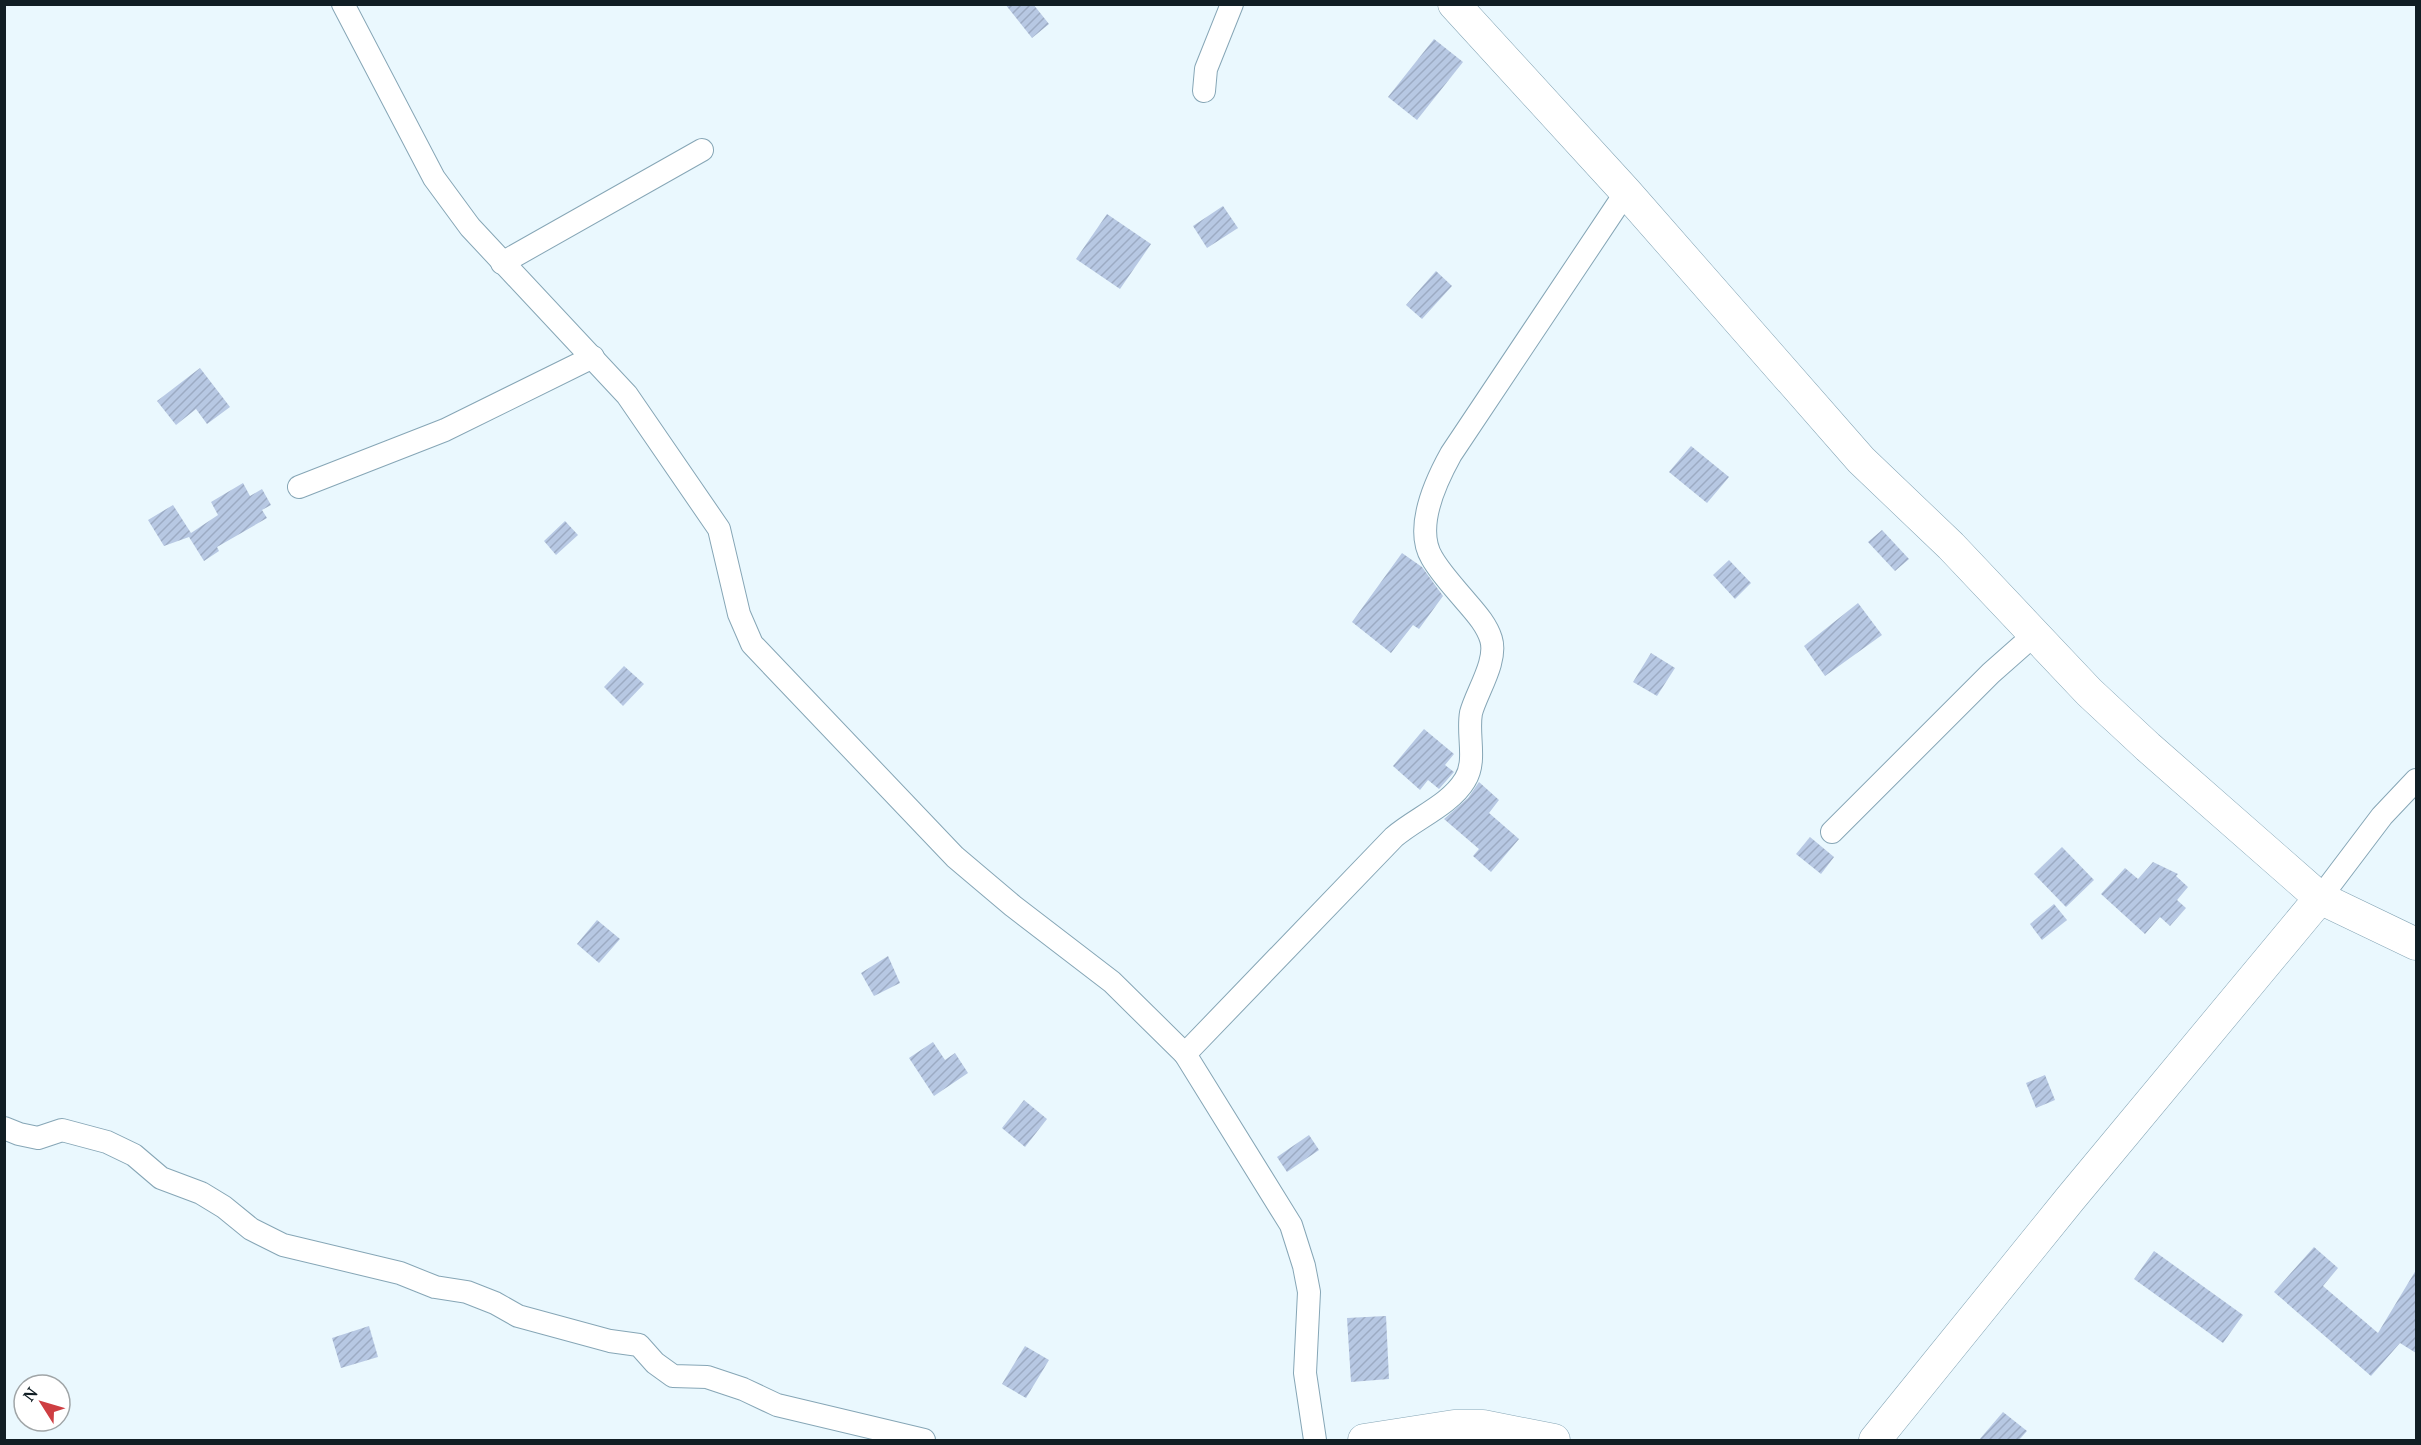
<svg xmlns="http://www.w3.org/2000/svg" width="2421" height="1445" font-family="'PT Serif',serif">
  <style>
    .building { fill: url(#building-hatch) }
    .lines { fill: none; stroke-linecap: round; stroke-linejoin: round }
    .street-casing { stroke: #86a6b6; stroke-width: 24 }
    .secondary-casing { stroke: #86a6b6; stroke-width: 33 }
    .street { stroke: #fff; stroke-width: 22 }
    .secondary { stroke: #fff; stroke-width: 32 }
  </style>
  <defs>
    <pattern id="building-hatch" width="6" height="6" patternUnits="userSpaceOnUse" patternTransform="scale(1.5)"><rect width="6" height="6" fill="#b7c8e3"/><path d="M-1 1l2-2M0 6l6-6M5 7l2-2" fill="none" stroke="#9cabc3"/></pattern>
  </defs>
  <rect width="100%" height="100%" fill="#eaf8fe"/>
  <!-- building -->
  <g class="building">
    <path d="M 1005,4 L 1033,4 L 1049,24 L 1032,38 Z"/>
    <path d="M 1434,39 L 1463,62 L 1417,120 L 1388,97 Z"/>
    <path d="M 1223,206 L 1238,228 L 1207,248 L 1193,226 Z"/>
    <path d="M 1107,214 L 1151,244 L 1120,289 L 1076,259 Z"/>
    <path d="M 1436,271 L 1452,286 L 1422,319 L 1406,305 Z"/>
    <path d="M 200,368 L 230,407 L 207,424 L 196,409 L 176,425 L 157,401 Z"/>
    <path d="M 1691,446 L 1729,477 L 1707,503 L 1669,472 Z"/>
    <path d="M 243,483 L 250,496 L 262,489 L 271,505 L 262,510 L 267,518 L 217,547 L 219,551 L 204,561 L 189,537 L 164,546 L 148,520 L 173,505 L 191,533 L 218,515 L 211,502 Z"/>
    <path d="M 565,521 L 578,535 L 556,555 L 544,541 Z"/>
    <path d="M 1882,530 L 1909,559 L 1895,571 L 1868,542 Z"/>
    <path d="M 1402,553 L 1422,567 L 1443,596 L 1419,629 L 1413,625 L 1391,653 L 1352,622 Z"/>
    <path d="M 1729,560 L 1751,583 L 1735,599 L 1713,575 Z"/>
    <path d="M 1858,603 L 1882,635 L 1825,676 L 1804,646 Z"/>
    <path d="M 1651,653 L 1675,668 L 1657,696 L 1633,682 Z"/>
    <path d="M 624,666 L 644,684 L 623,706 L 604,687 Z"/>
    <path d="M 1424,729 L 1454,754 L 1445,765 L 1454,772 L 1439,789 L 1428,780 L 1420,790 L 1393,766 Z"/>
    <path d="M 1479,782 L 1499,800 L 1489,813 L 1519,839 L 1491,872 L 1473,856 L 1479,849 L 1444,819 L 1468,798 Z"/>
    <path d="M 1810,837 L 1834,857 L 1821,874 L 1796,854 Z"/>
    <path d="M 2062,847 L 2094,880 L 2066,907 L 2034,874 Z"/>
    <path d="M 2153,862 L 2178,874 L 2176,876 L 2188,887 L 2177,900 L 2186,908 L 2170,926 L 2160,917 L 2145,934 L 2101,894 L 2125,868 L 2138,879 Z"/>
    <path d="M 2054,904 L 2067,920 L 2042,940 L 2030,924 Z"/>
    <path d="M 597,920 L 620,939 L 599,963 L 577,944 Z"/>
    <path d="M 888,956 L 900,983 L 874,996 L 861,973 Z"/>
    <path d="M 933,1042 L 945,1060 L 955,1053 L 968,1073 L 934,1096 L 909,1058 Z"/>
    <path d="M 2045,1075 L 2055,1100 L 2036,1108 L 2026,1083 Z"/>
    <path d="M 1024,1100 L 1047,1119 L 1025,1147 L 1002,1128 Z"/>
    <path d="M 1309,1135 L 1319,1150 L 1287,1172 L 1277,1157 Z"/>
    <path d="M 2314,1247 L 2338,1268 L 2323,1286 L 2378,1333 L 2416,1270 L 2416,1353 L 2400,1343 L 2371,1376 L 2274,1292 Z"/>
    <path d="M 2154,1251 L 2243,1315 L 2223,1343 L 2134,1279 Z"/>
    <path d="M 1386,1316 L 1389,1379 L 1351,1382 L 1347,1318 Z"/>
    <path d="M 369,1326 L 378,1357 L 341,1368 L 332,1338 Z"/>
    <path d="M 1025,1346 L 1049,1360 L 1026,1398 L 1002,1384 Z"/>
    <path d="M 2003,1412 L 2027,1431 L 2019,1440 L 1979,1440 Z"/>
  </g>
  <g class="lines">
    <defs>
      <g id="street">
        <path d="M 343,4 L 434,178 L 470,227 L 627,395 L 719,529 L 739,614 L 752,644 L 955,857 L 1013,906 L 1112,982 L 1185,1054 L 1291,1225 L 1304,1266 L 1309,1292 L 1305,1373 L 1315,1440"/>
        <path d="M 1204,91 L 1206,69 L 1232,4"/>
        <path d="M 502,263 L 702,150"/>
        <path d="M 299,487 L 445,430 L 593,357"/>
        <path d="M 1832,832 L 1991,673 L 2034,635"/>
        <path d="M 2320,898 L 2382,816 L 2416,780"/>
        <path d="M 1185,1054 L 1394,837 C 1416,818 1450,805 1465,780 C 1477,761 1467,735 1471,713 C 1476,693 1498,661 1491,639 C 1486,623 1473,610 1463,598 C 1452,585 1440,572 1432,558 C 1414,528 1436,481 1451,454 L 1626,192"/>
        <path d="M 4,1128 L 19,1134 L 38,1138 L 62,1130 L 107,1142 L 134,1155 L 161,1178 L 201,1193 L 224,1207 L 251,1229 L 283,1245 L 400,1273 L 435,1287 L 467,1292 L 495,1303 L 518,1316 L 610,1341 L 639,1345 L 655,1363 L 673,1376 L 707,1377 L 743,1389 L 777,1405 L 924,1440"/>
      </g>
      <g id="secondary">
        <path d="M 1454,4 L 1626,192 L 1861,460 L 1951,546 L 2089,692 L 2148,747 L 2320,898 L 2416,944"/>
        <path d="M 1364,1440 L 1454,1426 L 1483,1426 L 1554,1440"/>
        <path d="M 1875,1440 L 2070,1199 L 2320,898"/>
      </g>
    </defs>
    <!-- street casing -->
    <use href="#street" class="street-casing"/>
    <!-- secondary casing -->
    <use href="#secondary" class="secondary-casing"/>
    <!-- street -->
    <use href="#street" class="street"/>
    <!-- secondary -->
    <use href="#secondary" class="secondary"/>
  </g>
  <!-- border -->
  <rect width="2421" height="1445" fill="none" stroke="#111e24" stroke-width="12"/>
  <!-- north arrow -->
  <g transform="translate(42 1403) rotate(307)"><circle r="28" fill="#ffffff" stroke="#a0a5a7" stroke-width="1.5"/>
  <path d="M0-4.5L10 22L0 15L-10 22Z" fill="#ce3e42"/>
  <text y="-9" font-size="16" font-weight="bold" text-anchor="middle" fill="#111e24">N</text>
  </g>
</svg>
